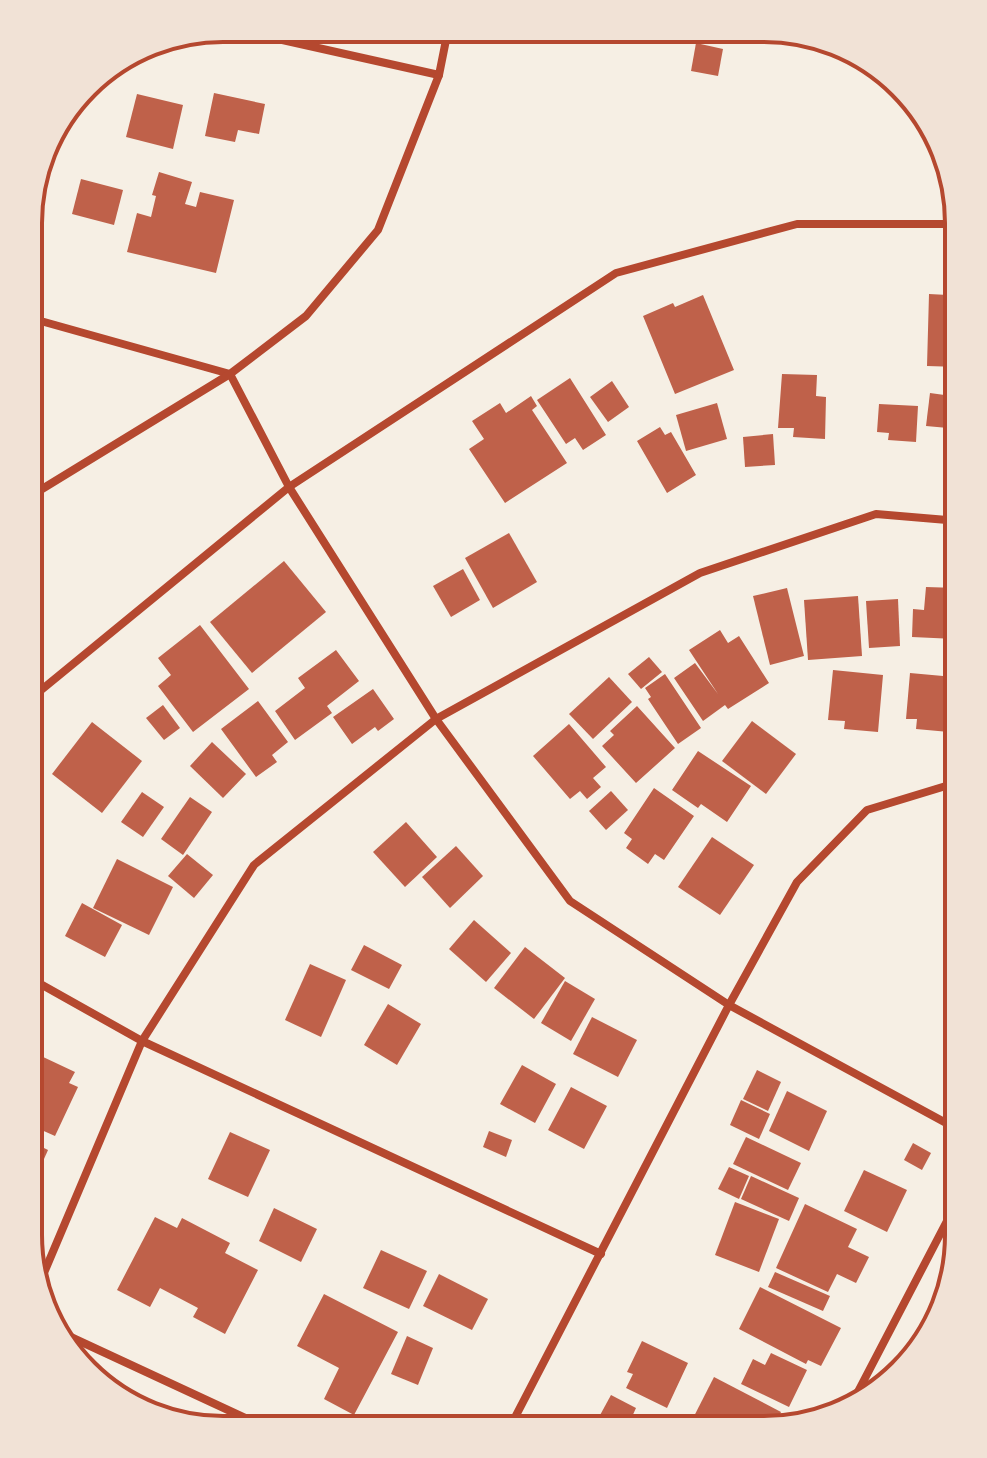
<svg xmlns="http://www.w3.org/2000/svg" width="987" height="1458" font-family="'Fira Sans Condensed',sans-serif">
  <style>
    .building { fill: #bf614a }
    .lines { fill: none; stroke-linecap: round; stroke-linejoin: round }
    .minor { stroke: #b5482f; stroke-width: 8 }
    .rim { fill: none; stroke: #b5482f; stroke-width: 4 }
  </style>
  <rect width="100%" height="100%" fill="#f6efe4"/>
  <!-- building -->
  <g class="building">
    <path d="M 696,43 L 723,49 L 718,76 L 691,71 Z"/>
    <path d="M 214,93 L 265,104 L 259,134 L 238,130 L 235,142 L 205,136 Z"/>
    <path d="M 137,94 L 183,105 L 173,149 L 126,137 Z"/>
    <path d="M 159,172 L 192,182 L 185,204 L 196,207 L 200,192 L 234,200 L 216,273 L 127,252 L 137,213 L 151,217 L 156,196 L 152,195 Z"/>
    <path d="M 81,179 L 123,190 L 114,225 L 72,214 Z"/>
    <path d="M 948,277 L 959,278 L 959,367 L 927,366 L 929,294 L 948,295 Z"/>
    <path d="M 703,295 L 734,370 L 675,394 L 643,316 L 673,303 L 675,307 Z"/>
    <path d="M 782,374 L 817,375 L 816,396 L 826,397 L 825,439 L 793,437 L 794,428 L 778,428 Z"/>
    <path d="M 570,378 L 606,435 L 583,450 L 575,438 L 566,444 L 537,400 Z"/>
    <path d="M 612,381 L 629,407 L 608,422 L 590,397 Z"/>
    <path d="M 930,393 L 959,397 L 959,429 L 926,426 Z"/>
    <path d="M 531,396 L 537,406 L 532,410 L 567,463 L 505,503 L 469,449 L 484,439 L 472,421 L 500,403 L 506,413 Z"/>
    <path d="M 717,403 L 727,439 L 686,451 L 676,415 Z"/>
    <path d="M 879,404 L 918,406 L 916,442 L 888,440 L 889,433 L 877,432 Z"/>
    <path d="M 660,427 L 665,435 L 671,432 L 696,475 L 667,493 L 637,441 Z"/>
    <path d="M 773,434 L 775,465 L 745,467 L 743,437 Z"/>
    <path d="M 509,533 L 537,582 L 493,608 L 465,558 Z"/>
    <path d="M 284,561 L 326,612 L 252,673 L 210,622 Z"/>
    <path d="M 463,569 L 480,600 L 451,617 L 433,586 Z"/>
    <path d="M 926,587 L 958,588 L 955,639 L 912,637 L 913,609 L 924,610 Z"/>
    <path d="M 787,588 L 804,656 L 770,665 L 753,596 Z"/>
    <path d="M 858,596 L 862,656 L 808,660 L 804,600 Z"/>
    <path d="M 898,599 L 900,646 L 869,648 L 866,601 Z"/>
    <path d="M 200,625 L 249,689 L 193,732 L 158,686 L 171,675 L 158,658 Z"/>
    <path d="M 720,630 L 728,643 L 739,636 L 769,683 L 728,709 L 725,705 L 703,721 L 674,678 L 695,663 L 718,694 L 689,650 Z"/>
    <path d="M 336,650 L 359,681 L 327,706 L 332,713 L 295,740 L 275,711 L 305,688 L 298,678 Z"/>
    <path d="M 649,657 L 662,672 L 641,689 L 628,674 Z"/>
    <path d="M 833,670 L 883,675 L 878,732 L 844,729 L 845,721 L 828,720 Z"/>
    <path d="M 910,673 L 954,677 L 949,732 L 916,729 L 917,719 L 906,719 Z"/>
    <path d="M 665,674 L 701,728 L 678,744 L 648,699 L 651,697 L 645,688 Z"/>
    <path d="M 609,677 L 632,702 L 593,739 L 569,714 Z"/>
    <path d="M 373,689 L 394,719 L 378,731 L 375,727 L 352,744 L 333,717 Z"/>
    <path d="M 258,701 L 288,742 L 272,755 L 277,762 L 256,777 L 221,729 Z"/>
    <path d="M 163,705 L 180,728 L 164,740 L 146,718 Z"/>
    <path d="M 637,706 L 675,748 L 636,783 L 602,746 L 614,735 L 610,731 Z"/>
    <path d="M 752,721 L 796,754 L 766,794 L 722,761 Z"/>
    <path d="M 92,722 L 142,761 L 102,813 L 52,774 Z"/>
    <path d="M 569,724 L 606,767 L 593,778 L 601,787 L 587,799 L 580,791 L 570,799 L 533,756 Z"/>
    <path d="M 212,742 L 246,774 L 223,798 L 190,766 Z"/>
    <path d="M 698,751 L 751,786 L 727,822 L 701,804 L 698,808 L 672,790 Z"/>
    <path d="M 654,788 L 694,816 L 664,860 L 655,854 L 648,864 L 626,848 L 632,839 L 624,833 Z"/>
    <path d="M 611,791 L 628,810 L 606,830 L 589,811 Z"/>
    <path d="M 142,792 L 164,807 L 143,837 L 121,822 Z"/>
    <path d="M 190,797 L 212,812 L 183,855 L 161,839 Z"/>
    <path d="M 406,822 L 437,857 L 405,887 L 373,852 Z"/>
    <path d="M 712,837 L 754,865 L 720,915 L 678,887 Z"/>
    <path d="M 456,846 L 483,876 L 450,908 L 422,877 Z"/>
    <path d="M 187,854 L 213,875 L 194,898 L 168,876 Z"/>
    <path d="M 117,859 L 173,887 L 149,935 L 93,908 Z"/>
    <path d="M 82,903 L 122,925 L 105,957 L 65,936 Z"/>
    <path d="M 474,920 L 511,953 L 486,982 L 449,949 Z"/>
    <path d="M 364,945 L 402,965 L 389,989 L 351,970 Z"/>
    <path d="M 525,947 L 565,978 L 534,1019 L 494,988 Z"/>
    <path d="M 310,964 L 346,980 L 321,1037 L 285,1020 Z"/>
    <path d="M 565,981 L 595,999 L 571,1041 L 541,1023 Z"/>
    <path d="M 388,1004 L 421,1024 L 397,1065 L 364,1045 Z"/>
    <path d="M 592,1017 L 637,1040 L 618,1077 L 573,1054 Z"/>
    <path d="M 41,1056 L 75,1072 L 69,1083 L 78,1087 L 55,1136 L 28,1124 L 28,1070 L 30,1066 L 35,1068 Z"/>
    <path d="M 522,1065 L 556,1084 L 535,1123 L 500,1104 Z"/>
    <path d="M 757,1070 L 781,1082 L 768,1111 L 743,1099 Z"/>
    <path d="M 571,1087 L 607,1106 L 584,1149 L 548,1130 Z"/>
    <path d="M 787,1091 L 827,1111 L 809,1151 L 769,1131 Z"/>
    <path d="M 741,1100 L 770,1114 L 759,1139 L 730,1125 Z"/>
    <path d="M 489,1131 L 512,1140 L 506,1157 L 483,1147 Z"/>
    <path d="M 230,1132 L 270,1150 L 248,1197 L 208,1179 Z"/>
    <path d="M 746,1137 L 801,1163 L 788,1190 L 733,1164 Z"/>
    <path d="M 28,1140 L 48,1150 L 36,1177 L 28,1174 Z"/>
    <path d="M 913,1143 L 931,1153 L 922,1170 L 904,1160 Z"/>
    <path d="M 729,1167 L 749,1176 L 739,1199 L 718,1189 Z"/>
    <path d="M 864,1170 L 907,1190 L 887,1232 L 844,1211 Z"/>
    <path d="M 751,1176 L 799,1198 L 789,1221 L 741,1199 Z"/>
    <path d="M 735,1202 L 779,1219 L 759,1272 L 715,1255 Z"/>
    <path d="M 805,1204 L 857,1229 L 848,1247 L 869,1257 L 856,1283 L 837,1274 L 828,1292 L 776,1268 Z"/>
    <path d="M 274,1208 L 317,1229 L 301,1262 L 259,1241 Z"/>
    <path d="M 155,1217 L 177,1228 L 182,1218 L 230,1243 L 225,1253 L 258,1270 L 225,1334 L 193,1317 L 198,1308 L 160,1288 L 150,1307 L 117,1290 Z"/>
    <path d="M 381,1250 L 427,1271 L 409,1309 L 363,1288 Z"/>
    <path d="M 775,1272 L 830,1296 L 823,1311 L 768,1287 Z"/>
    <path d="M 439,1274 L 488,1299 L 472,1330 L 423,1306 Z"/>
    <path d="M 760,1287 L 841,1328 L 821,1366 L 808,1360 L 806,1364 L 739,1329 Z"/>
    <path d="M 324,1294 L 398,1332 L 354,1415 L 324,1399 L 339,1368 L 297,1346 Z"/>
    <path d="M 407,1336 L 433,1348 L 418,1385 L 391,1374 Z"/>
    <path d="M 642,1341 L 688,1363 L 667,1408 L 626,1388 L 633,1374 L 627,1372 Z"/>
    <path d="M 771,1353 L 807,1370 L 789,1407 L 741,1384 L 753,1359 L 765,1365 Z"/>
    <path d="M 714,1377 L 781,1412 L 772,1429 L 687,1430 Z"/>
    <path d="M 611,1395 L 636,1408 L 626,1430 L 599,1417 Z"/>
  </g>
  <g class="lines">
    <!-- minor -->
    <g class="minor">
      <path d="M 269,37 L 439,75"/>
      <path d="M 30,318 L 230,374 L 289,487 L 436,719 L 570,901 L 729,1005 L 959,1130"/>
      <path d="M 29,497 L 230,374 L 306,316 L 378,230 L 439,75 L 447,35"/>
      <path d="M 29,700 L 289,487 L 616,273 L 797,224 L 959,224"/>
      <path d="M 28,977 L 142,1041 L 601,1254"/>
      <path d="M 38,1287 L 142,1041 L 254,865 L 436,719 L 700,573 L 876,514 L 959,521"/>
      <path d="M 60,1332 L 269,1429"/>
      <path d="M 850,1407 L 959,1198"/>
      <path d="M 509,1429 L 729,1005 L 797,882 L 867,810 L 959,782"/>
    </g>
  </g>
  <!-- crop -->
  <path d="M0 0H987V1458H0ZM223 42H764A181 181 0 0 1 945 223V1235A181 181 0 0 1 764 1416H223A181 181 0 0 1 42 1235V223A181 181 0 0 1 223 42Z" fill="#f1e2d6" fill-rule="evenodd"/>
  <path class="rim" d="M223 42H764A181 181 0 0 1 945 223V1235A181 181 0 0 1 764 1416H223A181 181 0 0 1 42 1235V223A181 181 0 0 1 223 42Z"/>
</svg>
